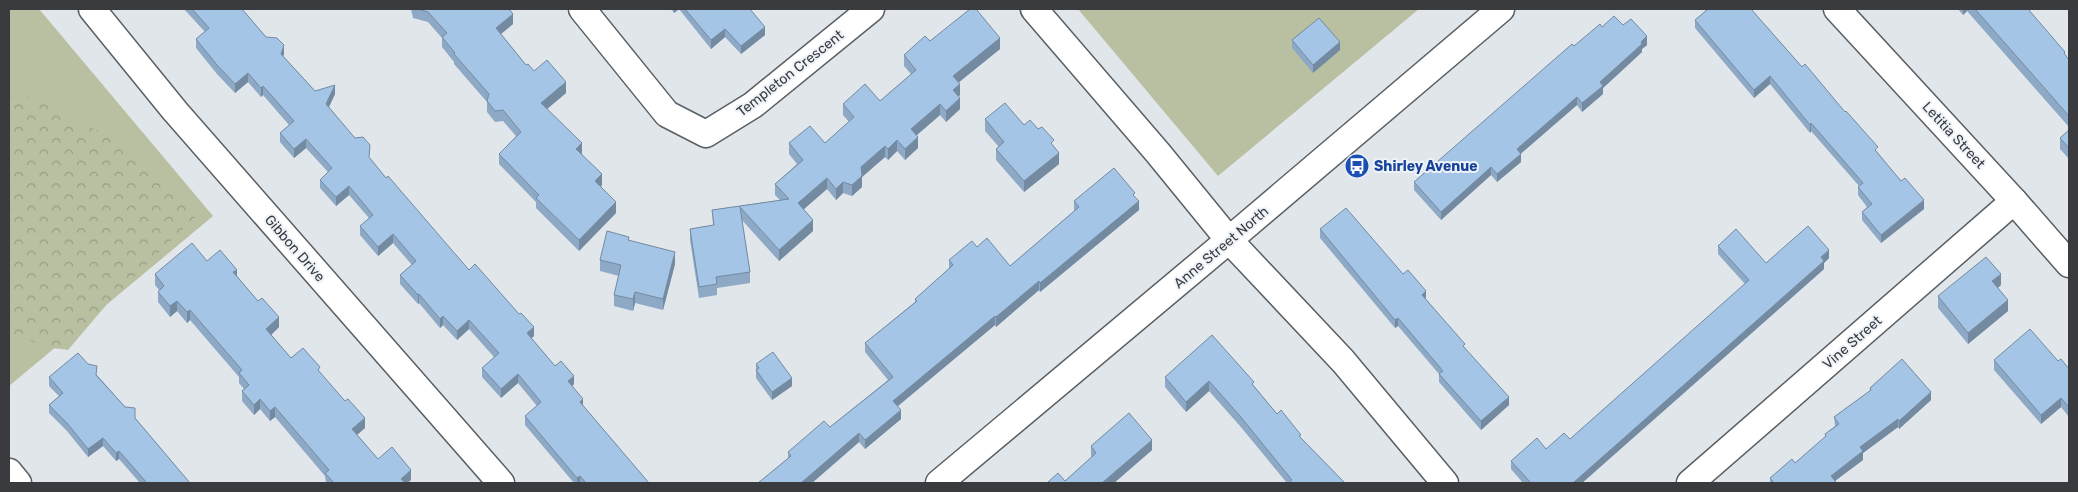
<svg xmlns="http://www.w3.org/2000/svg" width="2078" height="492" font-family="Rubik,sans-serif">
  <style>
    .green { fill: #b8c0a1 }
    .forest { fill: url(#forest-crowns) }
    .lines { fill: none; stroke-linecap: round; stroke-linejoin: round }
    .minor-casing { stroke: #5a5f63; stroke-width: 29 }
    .minor { stroke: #fff; stroke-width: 26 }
    .wall { fill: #8da9c6 }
    .shaded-wall { fill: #738aa1 }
    .building { fill: #a4c5e6; stroke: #738aa1 }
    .labels { text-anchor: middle; stroke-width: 4; stroke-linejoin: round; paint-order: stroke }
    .street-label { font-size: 14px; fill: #393b3e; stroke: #eef3f9 }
    .transit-label { font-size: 14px; font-weight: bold; fill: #164399; stroke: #eef3f9; text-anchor: start }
  </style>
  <defs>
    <pattern id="forest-crowns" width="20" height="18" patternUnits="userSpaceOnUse" patternTransform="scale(1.25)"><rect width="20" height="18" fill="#b8c0a1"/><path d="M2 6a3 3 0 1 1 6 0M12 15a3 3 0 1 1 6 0" fill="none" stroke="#979d85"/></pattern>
  </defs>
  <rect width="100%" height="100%" fill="#e1e6eb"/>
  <!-- green -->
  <g class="green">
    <path d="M 9,9 L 39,9 L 213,216 L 9,386 Z"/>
    <path d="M 1078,9 L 1419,9 L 1218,176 Z"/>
  </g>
  <!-- forest -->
  <path class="forest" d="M 9,91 L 32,98 L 135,149 L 197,215 L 108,303 L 68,350 L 45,347 L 9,332 Z"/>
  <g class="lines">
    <defs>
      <g id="minor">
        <path d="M 92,9 L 175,111 L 501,483"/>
        <path d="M 582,9 L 667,114 L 706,134 L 753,105 L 871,9"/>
        <path d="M 1034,9 L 1158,153 L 1229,240 L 1343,361 L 1445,483"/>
        <path d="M 1837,9 L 2014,201 L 2069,264"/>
        <path d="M 9,472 L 18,483"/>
        <path d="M 939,483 L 1229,240 L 1501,9"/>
        <path d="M 1690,483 L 2014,201"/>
      </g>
    </defs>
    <!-- minor casing -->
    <use href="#minor" class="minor-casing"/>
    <!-- minor -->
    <use href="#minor" class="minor"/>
  </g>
  <!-- wall -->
  <g class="wall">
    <path d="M 184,9 L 243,9 L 243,11 L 266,37 L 284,54 L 283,56 L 315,91 L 335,94 L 329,107 L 386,178 L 469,270 L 534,336 L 531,338 L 555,366 L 574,384 L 572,386 L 583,406 L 649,483 L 574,483 L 525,425 L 525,416 L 537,406 L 518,383 L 501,398 L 482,377 L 482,368 L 494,357 L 469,329 L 457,340 L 443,325 L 440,328 L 419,303 L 418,304 L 400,284 L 400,275 L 412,265 L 393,243 L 378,256 L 360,235 L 360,226 L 369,218 L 349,195 L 336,206 L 320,188 L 320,180 L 328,172 L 306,148 L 294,158 L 280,142 L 280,133 L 289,125 L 263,95 L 261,97 L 248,82 L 235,93 L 217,74 L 196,48 L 196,39 L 205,32 Z"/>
    <path d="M 411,9 L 509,9 L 513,24 L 501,34 L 526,65 L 566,93 L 547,109 L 582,154 L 602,185 L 601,186 L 616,213 L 579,251 L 536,208 L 536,202 L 499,164 L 499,154 L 516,136 L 503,121 L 495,122 L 487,112 L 487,102 L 454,64 L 454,62 L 442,47 L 442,38 L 428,22 L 413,18 Z"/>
    <path d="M 671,9 L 750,9 L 765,35 L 741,54 L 725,37 L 711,49 L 679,9 L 674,13 Z"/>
    <path d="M 1704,9 L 1751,9 L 1878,153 L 1924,209 L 1881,243 L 1862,220 L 1862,212 L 1867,207 L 1858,195 L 1858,187 L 1859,186 L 1811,131 L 1810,133 L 1770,84 L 1754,98 L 1695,28 L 1695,20 L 1706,11 Z"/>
    <path d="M 1958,9 L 2028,9 L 2069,60 L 2069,127 L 1967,11 L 1963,15 Z"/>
    <path d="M 1623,25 L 1647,45 L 1642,49 L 1642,52 L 1603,88 L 1603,94 L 1582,112 L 1577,105 L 1521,153 L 1521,162 L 1497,182 L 1491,175 L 1441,220 L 1414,190 L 1414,182 L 1574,46 L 1602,27 Z"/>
    <path d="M 1292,40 L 1340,50 L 1313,73 L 1292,48 Z"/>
    <path d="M 930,41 L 1000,49 L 959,82 L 960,95 L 959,96 L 960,109 L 946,122 L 940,115 L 917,135 L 918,148 L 905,160 L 897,151 L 888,160 L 885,157 L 862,177 L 862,187 L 852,196 L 843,193 L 836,200 L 827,189 L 803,210 L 813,231 L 779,261 L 742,220 L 750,272 L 750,283 L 717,288 L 717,295 L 699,298 L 690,240 L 690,229 L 713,225 L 712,210 L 780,200 L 775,195 L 775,184 L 797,164 L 789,154 L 789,143 L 825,143 L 849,122 L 843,115 L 843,104 L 880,101 L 911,74 L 904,66 L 904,55 Z"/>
    <path d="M 985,119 L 1024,125 L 1059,164 L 1024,192 L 996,160 L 996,149 L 999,147 L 985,131 Z"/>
    <path d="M 2069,130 L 2069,159 L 2060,149 L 2060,138 Z"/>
    <path d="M 1135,197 L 1139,210 L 1040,292 L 1039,290 L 996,327 L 995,325 L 898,406 L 901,419 L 865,449 L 859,442 L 812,483 L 758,483 L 788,458 L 788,452 L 830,427 L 888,380 L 865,352 L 865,343 L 915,302 L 915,299 L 949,269 L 949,260 L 977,247 L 1010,266 L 1074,211 L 1074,201 Z"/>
    <path d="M 1320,229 L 1403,274 L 1426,299 L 1509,405 L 1481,430 L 1439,382 L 1439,374 L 1398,326 L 1395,328 L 1320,238 Z"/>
    <path d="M 629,240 L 675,264 L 663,310 L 635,303 L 633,311 L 614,306 L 614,295 L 619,276 L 600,271 L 600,260 Z"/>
    <path d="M 1718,246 L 1766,263 L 1829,258 L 1824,263 L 1824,269 L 1582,483 L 1523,483 L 1511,469 L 1511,461 L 1546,449 L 1570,439 L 1745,284 L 1718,254 Z"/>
    <path d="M 207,261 L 237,276 L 279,327 L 271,335 L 291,358 L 320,373 L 365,428 L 357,435 L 378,459 L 411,480 L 407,483 L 326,483 L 325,476 L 275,417 L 270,421 L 260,409 L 254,415 L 242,401 L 242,391 L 244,389 L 239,383 L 239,377 L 190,320 L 187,323 L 177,311 L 170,317 L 158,302 L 158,292 L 159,290 L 155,285 L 155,274 Z"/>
    <path d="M 2001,285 L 1998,288 L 2008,311 L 1968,344 L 1938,308 L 1938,296 Z"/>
    <path d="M 1994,360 L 2058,361 L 2069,369 L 2069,417 L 2061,407 L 2041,424 L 1994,370 Z"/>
    <path d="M 756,364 L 792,386 L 772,400 L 756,378 Z"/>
    <path d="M 97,375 L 135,418 L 190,483 L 140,483 L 119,459 L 116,461 L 103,446 L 88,457 L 67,431 L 49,413 L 49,405 L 59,396 L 49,386 L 49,377 Z"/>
    <path d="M 1165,377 L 1254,386 L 1277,414 L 1345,483 L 1287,483 L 1240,426 L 1209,391 L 1186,412 L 1165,387 Z"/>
    <path d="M 1870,388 L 1931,400 L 1899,429 L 1898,427 L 1863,453 L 1863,460 L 1835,481 L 1836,483 L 1770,483 L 1770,478 L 1795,463 L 1825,438 L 1825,434 L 1835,426 L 1834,417 L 1870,391 Z"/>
    <path d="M 1091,446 L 1152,450 L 1114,483 L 1047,483 L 1065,481 L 1091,458 Z"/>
  </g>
  <!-- shaded-wall -->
  <g class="shaded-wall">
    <path d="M 674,9 L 679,9 L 674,13 Z"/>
    <path d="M 1963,9 L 1967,9 L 1967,11 L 1963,15 Z"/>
    <path d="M 513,14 L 513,24 L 496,38 L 496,28 Z"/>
    <path d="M 765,27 L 765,35 L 741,54 L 741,46 Z"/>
    <path d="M 725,29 L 725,37 L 711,49 L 711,40 Z"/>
    <path d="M 1647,36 L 1647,45 L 1642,49 L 1642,52 L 1603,88 L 1603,94 L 1582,112 L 1582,103 L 1600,82 Z"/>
    <path d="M 1000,38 L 1000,49 L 953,87 L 953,76 Z"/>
    <path d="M 1340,42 L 1340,50 L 1313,73 L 1313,65 Z"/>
    <path d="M 284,45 L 284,54 L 281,63 L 281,54 Z"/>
    <path d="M 248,73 L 248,82 L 235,93 L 235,84 Z"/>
    <path d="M 1770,76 L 1770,84 L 1754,98 L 1754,90 Z"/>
    <path d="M 566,82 L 566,93 L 541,114 L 541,103 Z"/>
    <path d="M 960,84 L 960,95 L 953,101 L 953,90 Z"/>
    <path d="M 335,85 L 335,94 L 326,113 L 326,104 Z"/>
    <path d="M 263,86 L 263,95 L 261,97 L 261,88 Z"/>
    <path d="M 1577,97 L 1577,105 L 1517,157 L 1517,149 Z"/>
    <path d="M 960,98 L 960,109 L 946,122 L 946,111 Z"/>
    <path d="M 940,104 L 940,115 L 911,140 L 911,129 Z"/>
    <path d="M 1811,123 L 1811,131 L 1810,133 L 1810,125 Z"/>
    <path d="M 918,137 L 918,148 L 905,160 L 905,149 Z"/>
    <path d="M 306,139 L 306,148 L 294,158 L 294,149 Z"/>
    <path d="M 897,140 L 897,151 L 888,160 L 888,149 Z"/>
    <path d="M 582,143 L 582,154 L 576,149 Z"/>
    <path d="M 885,146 L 885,157 L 862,177 L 862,187 L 852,196 L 852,185 L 861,167 Z"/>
    <path d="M 1059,153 L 1059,164 L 1024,192 L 1024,181 Z"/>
    <path d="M 1521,154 L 1521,162 L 1497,182 L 1497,174 Z"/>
    <path d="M 1491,167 L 1491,175 L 1441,220 L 1441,212 Z"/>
    <path d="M 602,174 L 602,185 L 595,191 L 595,181 Z"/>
    <path d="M 827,178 L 827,189 L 798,214 L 798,203 Z"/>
    <path d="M 843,182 L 843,193 L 836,200 L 836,189 Z"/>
    <path d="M 349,186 L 349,195 L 336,206 L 336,197 Z"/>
    <path d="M 1924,200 L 1924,209 L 1881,243 L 1881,235 Z"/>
    <path d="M 1139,201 L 1139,210 L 1040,292 L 1040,283 Z"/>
    <path d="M 616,202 L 616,213 L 579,251 L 579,240 Z"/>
    <path d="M 813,220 L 813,231 L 779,261 L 779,250 Z"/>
    <path d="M 393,234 L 393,243 L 378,256 L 378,247 Z"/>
    <path d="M 1829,250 L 1829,258 L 1824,263 L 1824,269 L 1582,483 L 1573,483 Z"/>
    <path d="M 675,252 L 675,264 L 663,310 L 663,299 Z"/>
    <path d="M 237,270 L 237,280 L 233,272 Z"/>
    <path d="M 2001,274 L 2001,285 L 1992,292 L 1992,281 Z"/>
    <path d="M 1039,281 L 1039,290 L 996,327 L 996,317 Z"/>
    <path d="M 1426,291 L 1426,299 L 1422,295 Z"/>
    <path d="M 635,292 L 635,303 L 633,311 L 633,299 Z"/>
    <path d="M 419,294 L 419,303 L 418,304 L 418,295 Z"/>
    <path d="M 2008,300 L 2008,311 L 1968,344 L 1968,333 Z"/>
    <path d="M 177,301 L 177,311 L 170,317 L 170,306 Z"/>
    <path d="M 190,310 L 190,320 L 187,323 L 187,312 Z"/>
    <path d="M 443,316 L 443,325 L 440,328 L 440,319 Z"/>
    <path d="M 995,316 L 995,325 L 893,410 L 893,401 Z"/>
    <path d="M 279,317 L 279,327 L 266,340 L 266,329 Z"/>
    <path d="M 1398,318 L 1398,326 L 1395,328 L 1395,320 Z"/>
    <path d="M 469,320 L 469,329 L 457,340 L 457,331 Z"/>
    <path d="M 534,327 L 534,336 L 527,342 L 527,333 Z"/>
    <path d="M 518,374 L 518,383 L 501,398 L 501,389 Z"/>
    <path d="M 574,376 L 574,384 L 568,390 L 568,381 Z"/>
    <path d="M 792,378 L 792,386 L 772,400 L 772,392 Z"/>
    <path d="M 1209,381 L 1209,391 L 1186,412 L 1186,402 Z"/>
    <path d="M 1931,392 L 1931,400 L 1899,429 L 1899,421 Z"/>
    <path d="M 1509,397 L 1509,405 L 1481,430 L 1481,421 Z"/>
    <path d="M 2061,398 L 2061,407 L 2041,424 L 2041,415 Z"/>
    <path d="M 260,399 L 260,409 L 254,415 L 254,405 Z"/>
    <path d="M 583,399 L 583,408 L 580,402 Z"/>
    <path d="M 275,407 L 275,417 L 270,421 L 270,411 Z"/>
    <path d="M 901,410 L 901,419 L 865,449 L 865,440 Z"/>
    <path d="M 365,418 L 365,428 L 352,439 L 352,429 Z"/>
    <path d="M 1898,419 L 1898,427 L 1863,453 L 1863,460 L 1832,483 L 1831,476 L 1860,447 Z"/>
    <path d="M 859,433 L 859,442 L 812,483 L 801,483 Z"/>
    <path d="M 103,438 L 103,446 L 88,457 L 88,449 Z"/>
    <path d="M 1152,440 L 1152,450 L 1114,483 L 1102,483 Z"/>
    <path d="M 119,451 L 119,459 L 116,461 L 116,453 Z"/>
    <path d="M 411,470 L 411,480 L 407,483 L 401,483 L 401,479 Z"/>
    <path d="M 580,476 L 580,483 L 577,483 L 577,478 Z"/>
  </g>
  <!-- building -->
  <g class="building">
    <path d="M 192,9 L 242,9 L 266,37 L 277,38 L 284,45 L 281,54 L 315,91 L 335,85 L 326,104 L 355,138 L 363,137 L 370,145 L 369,157 L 386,178 L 388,176 L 469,270 L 475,264 L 519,314 L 521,313 L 534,327 L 527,333 L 555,366 L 561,361 L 574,376 L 568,381 L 583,399 L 580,402 L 649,483 L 586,483 L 580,476 L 577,478 L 525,416 L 541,402 L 518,374 L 501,389 L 482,368 L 499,353 L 469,320 L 457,331 L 443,316 L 440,319 L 419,294 L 418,295 L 400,275 L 416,261 L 393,234 L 378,247 L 360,226 L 373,215 L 349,186 L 336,197 L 320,180 L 332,168 L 306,139 L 294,149 L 280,133 L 294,121 L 263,86 L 261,88 L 248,73 L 235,84 L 217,65 L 196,39 L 209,28 Z"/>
    <path d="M 418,9 L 509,9 L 513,14 L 496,28 L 526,65 L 528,64 L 534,71 L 547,60 L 566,82 L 541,103 L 582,143 L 576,149 L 602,174 L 595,181 L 616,202 L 579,240 L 536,198 L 539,195 L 499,154 L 521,132 L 503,110 L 495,111 L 487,101 L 489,94 L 454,54 L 455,53 L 442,37 L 447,33 L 428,12 Z"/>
    <path d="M 685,9 L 750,9 L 765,27 L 741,46 L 725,29 L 711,40 Z"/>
    <path d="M 970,9 L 976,9 L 1000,38 L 953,76 L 960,84 L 953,90 L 960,98 L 946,111 L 940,104 L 911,129 L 918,137 L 905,149 L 897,140 L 888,149 L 885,146 L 861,167 L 862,176 L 852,185 L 843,182 L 836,189 L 827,178 L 798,203 L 813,220 L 779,250 L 740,207 L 750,272 L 716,277 L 717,284 L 699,287 L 690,229 L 714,225 L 712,210 L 789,199 L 775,184 L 803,160 L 789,143 L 810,126 L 825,143 L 854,117 L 843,104 L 865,84 L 880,101 L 916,70 L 904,55 L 925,36 L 930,41 Z"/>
    <path d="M 1708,9 L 1751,9 L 1802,67 L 1805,64 L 1845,112 L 1846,111 L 1878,147 L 1875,150 L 1901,181 L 1905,178 L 1924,200 L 1881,235 L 1862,212 L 1872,204 L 1858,187 L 1863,183 L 1811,123 L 1810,125 L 1770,76 L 1754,90 L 1695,20 Z"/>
    <path d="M 1975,9 L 2028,9 L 2065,52 L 2064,53 L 2069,60 L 2069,116 Z"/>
    <path d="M 1614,16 L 1623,25 L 1631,19 L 1647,36 L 1641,42 L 1642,44 L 1600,82 L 1603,86 L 1582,103 L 1577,97 L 1517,149 L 1521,154 L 1497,174 L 1491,167 L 1441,212 L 1414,182 L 1572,44 L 1574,46 L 1600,24 L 1602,27 Z"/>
    <path d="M 1319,18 L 1340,42 L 1313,65 L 1292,40 Z"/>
    <path d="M 1005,103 L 1024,125 L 1030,120 L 1038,129 L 1042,127 L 1054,140 L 1051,143 L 1059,153 L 1024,181 L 996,149 L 1004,142 L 985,119 Z"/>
    <path d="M 2069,130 L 2069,148 L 2060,138 Z"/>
    <path d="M 1114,168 L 1135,193 L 1133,195 L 1139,201 L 1040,283 L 1039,281 L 996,317 L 995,316 L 893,401 L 901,410 L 865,440 L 859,433 L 801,483 L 758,483 L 791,456 L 788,452 L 824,421 L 830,427 L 893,377 L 865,343 L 917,301 L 915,299 L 953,265 L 949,260 L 972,241 L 977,247 L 987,238 L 1010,266 L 1079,207 L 1074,201 Z"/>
    <path d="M 1346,208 L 1403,274 L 1408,270 L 1426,291 L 1422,295 L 1465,344 L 1463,346 L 1509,397 L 1481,421 L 1439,374 L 1443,371 L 1398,318 L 1395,320 L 1320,229 Z"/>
    <path d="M 1808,226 L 1829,250 L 1821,257 L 1824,261 L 1573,483 L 1531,483 L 1511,461 L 1537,438 L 1546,449 L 1564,433 L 1570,439 L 1749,280 L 1718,246 L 1736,229 L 1766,263 Z"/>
    <path d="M 607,231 L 629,237 L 628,240 L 675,252 L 663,299 L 635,292 L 633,299 L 614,295 L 621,265 L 600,260 Z"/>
    <path d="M 192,243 L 207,261 L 220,250 L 237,270 L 233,272 L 258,301 L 262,298 L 279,317 L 266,329 L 291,358 L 303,348 L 320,367 L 318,370 L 345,401 L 348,399 L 365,418 L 352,429 L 378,459 L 392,447 L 411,470 L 401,479 L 405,483 L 334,483 L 325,473 L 329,470 L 275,407 L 270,411 L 260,399 L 254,405 L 242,391 L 249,385 L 239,373 L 242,370 L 190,310 L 187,312 L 177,301 L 170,306 L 158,292 L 164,286 L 155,274 Z"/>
    <path d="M 1986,257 L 2001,274 L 1992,281 L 2008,300 L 1968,333 L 1938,296 Z"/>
    <path d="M 2030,329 L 2058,361 L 2061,359 L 2069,369 L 2069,407 L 2061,398 L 2041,415 L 1994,360 Z"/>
    <path d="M 1212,335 L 1254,382 L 1252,384 L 1277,414 L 1281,410 L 1301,435 L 1299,436 L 1345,483 L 1289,483 L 1292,480 L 1240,416 L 1209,381 L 1186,402 L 1165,377 Z"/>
    <path d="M 773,352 L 792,378 L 772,392 L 756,370 L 759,368 L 756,364 Z"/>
    <path d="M 78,353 L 88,364 L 97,366 L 96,375 L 125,407 L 135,408 L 135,418 L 190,483 L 147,483 L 119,451 L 116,453 L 103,438 L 88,449 L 67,423 L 49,405 L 63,393 L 49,377 Z"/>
    <path d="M 1902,359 L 1931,392 L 1899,421 L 1898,419 L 1860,447 L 1863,451 L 1831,476 L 1836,482 L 1834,483 L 1774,483 L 1770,478 L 1792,459 L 1795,463 L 1826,436 L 1825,434 L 1839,424 L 1834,417 L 1871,390 L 1870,388 Z"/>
    <path d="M 1129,413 L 1152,440 L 1102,483 L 1047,483 L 1058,473 L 1065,481 L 1096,453 L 1091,446 Z"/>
  </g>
  <!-- icons -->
  <defs>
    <symbol id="bus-disc" viewBox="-11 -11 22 22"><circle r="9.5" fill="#1a4fb4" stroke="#eef3f9"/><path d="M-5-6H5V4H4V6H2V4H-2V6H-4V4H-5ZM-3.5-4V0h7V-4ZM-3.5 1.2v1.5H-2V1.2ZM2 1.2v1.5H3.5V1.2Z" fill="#fff"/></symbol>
  </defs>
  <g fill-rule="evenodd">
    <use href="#bus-disc" x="1343" y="152" width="28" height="28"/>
  </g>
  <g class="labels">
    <!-- street labels -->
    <g class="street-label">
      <text transform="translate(790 73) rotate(-38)" y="5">Templeton Crescent</text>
      <text transform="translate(1954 135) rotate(47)" y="5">Letitia Street</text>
      <text transform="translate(1221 247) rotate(-40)" y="5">Anne Street North</text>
      <text transform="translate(295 248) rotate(49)" y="5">Gibbon Drive</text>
      <text transform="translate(1852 342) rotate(-41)" y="5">Vine Street</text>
    </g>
    <!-- transit labels -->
    <g class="transit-label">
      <text x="1374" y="171">Shirley Avenue</text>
    </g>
  </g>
  <!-- border -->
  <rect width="2078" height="492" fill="none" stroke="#393b3e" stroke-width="20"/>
</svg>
